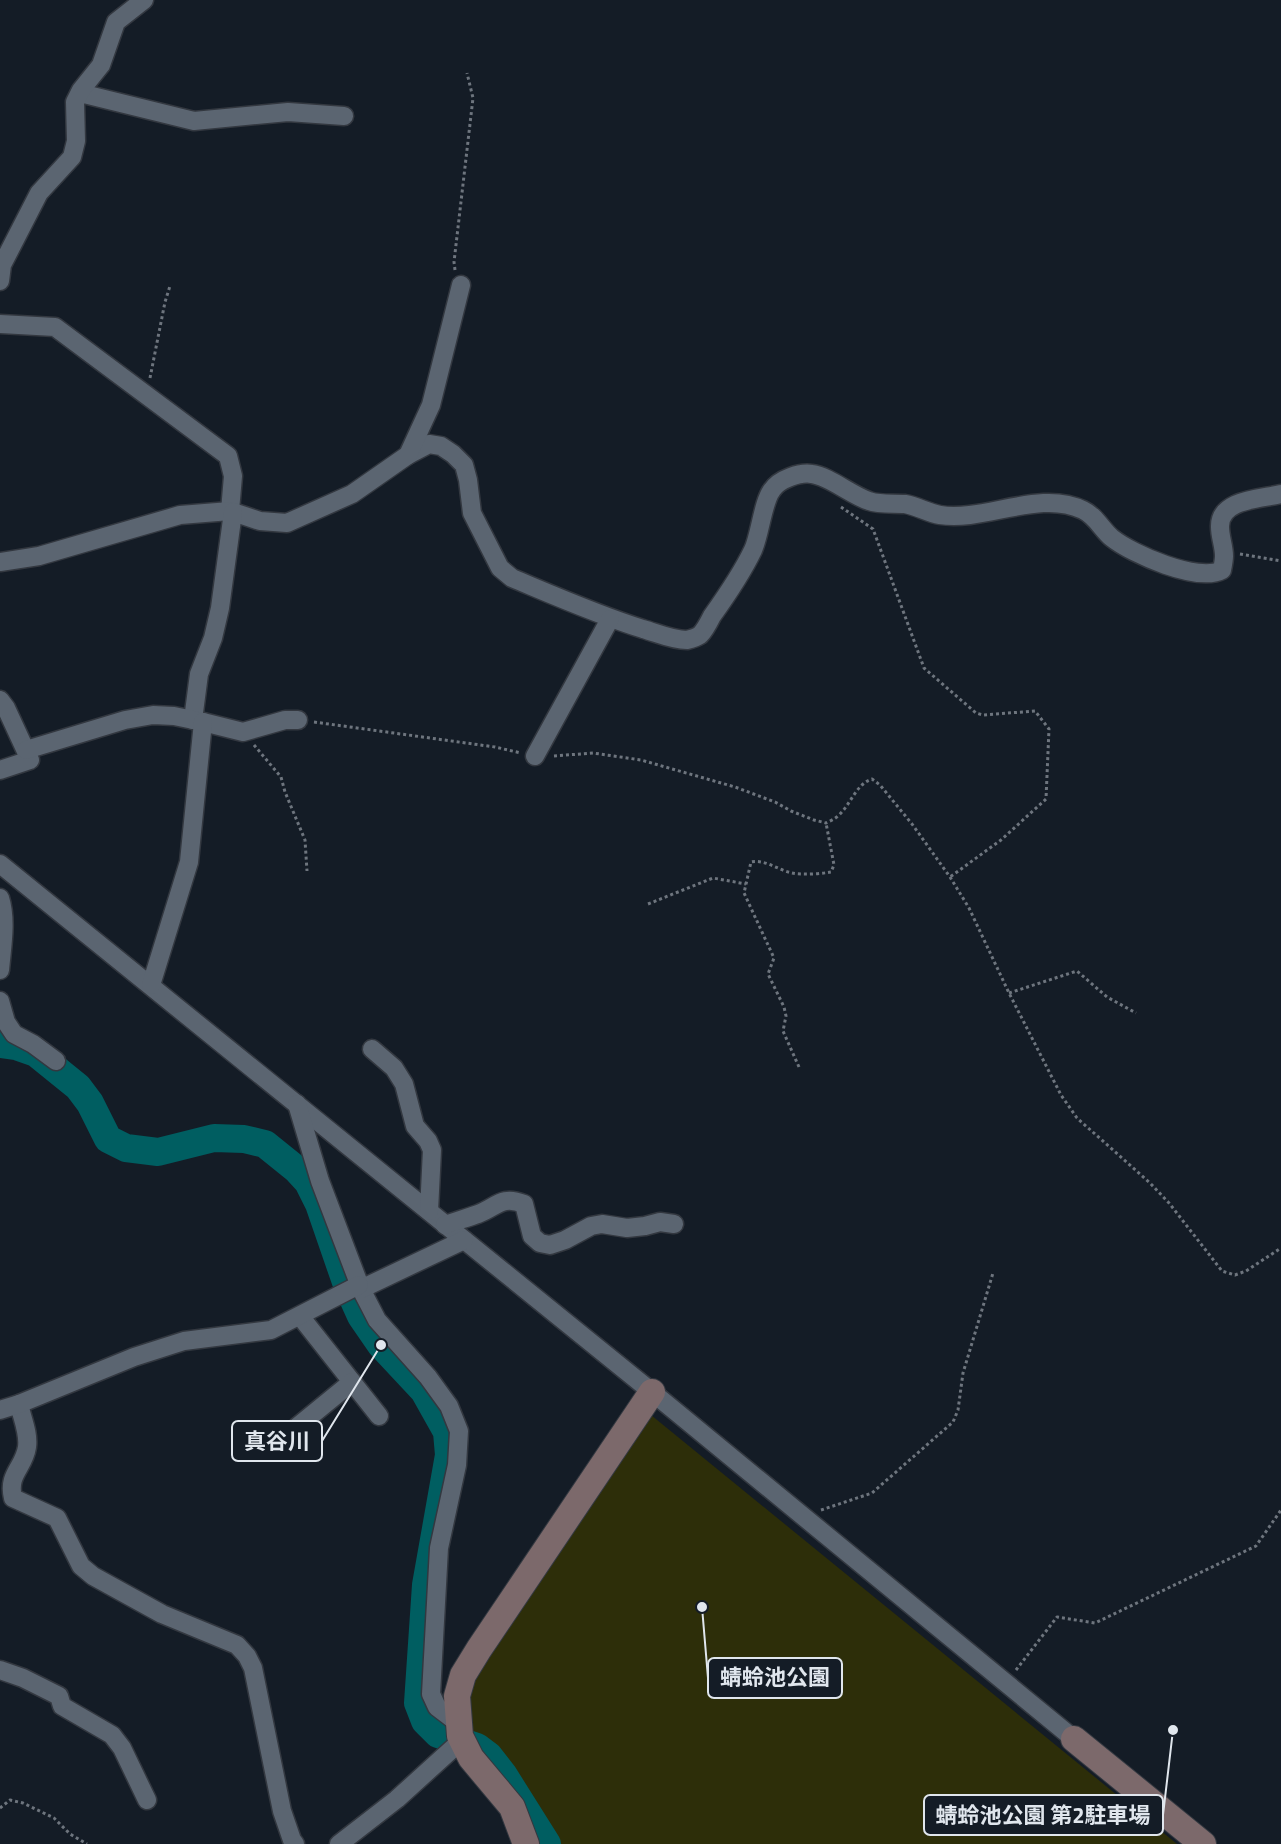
<svg xmlns="http://www.w3.org/2000/svg" width="1281" height="1844" font-family="'Titillium Web','Noto Sans JP',sans-serif">
  <style>
    .green { fill: #2d2e09 }
    .lines { fill: none; stroke-linecap: round; stroke-linejoin: round }
    .river { stroke: #005e61; stroke-width: 28 }
    .street-casing { stroke: #333840; stroke-width: 21 }
    .secondary-casing { stroke: #333840; stroke-width: 28 }
    .path { stroke: #6e757e; stroke-width: 3; stroke-dasharray: 3 3; stroke-linecap: butt }
    .street { stroke: #5b6571; stroke-width: 18 }
    .secondary { stroke: #7c696b; stroke-width: 26 }
    .leader { fill: none; stroke: #e0e6ed; stroke-width: 2 }
    .callout-dot { fill: #e0e6ed; stroke: #141c26; stroke-width: 2 }
    .callout { fill: #141c26; stroke: #e0e6ed; stroke-width: 2 }
    .callout-label { font-size: 22px; text-anchor: middle; font-weight: bold; fill: #e0e6ed }
  </style>
  <rect width="100%" height="100%" fill="#141c26"/>
  <!-- green -->
  <path class="green" d="M 651,1415 L 1177,1844 L 554,1844 L 504,1763 L 494,1751 L 471,1737 L 467,1723 L 471,1680 Z"/>
  <g class="lines">
    <!-- river -->
    <path class="river" d="M 0,1044 L 16,1046 L 36,1053 L 78,1087 L 90,1103 L 108,1139 L 126,1148 L 158,1152 L 214,1138 L 244,1139 L 265,1144 L 296,1169 L 308,1182 L 319,1204 L 347,1285 L 361,1316 L 381,1345 L 424,1391 L 447,1432 L 449,1455 L 426,1585 L 418,1703 L 425,1721 L 438,1734 L 477,1747 L 489,1756 L 503,1774 L 547,1844"/>
    <defs>
      <g id="street">
        <path d="M 80,93 L 194,121 L 288,112 L 344,116"/>
        <path d="M 0,281 L 2,265 L 39,193 L 72,157 L 76,141 L 75,102 L 81,90 L 101,65 L 116,22 L 144,0"/>
        <path d="M 0,324 L 55,327 L 228,456 L 233,476 L 230,511"/>
        <path d="M 408,455 L 429,444 L 441,446 L 453,454 L 464,465 L 468,480 L 472,513 L 500,568 L 512,578 C 555,596 598,615 643,629 C 657,633 672,640 687,640 C 691,639 697,637 700,635 C 705,630 709,622 712,616 C 727,595 742,573 753,550 C 760,535 763,501 772,490 C 779,479 800,472 812,474 C 829,476 851,495 869,501 C 880,505 894,503 905,504 C 917,506 928,513 940,515 C 985,522 1040,489 1083,510 C 1096,516 1102,530 1112,538 C 1132,554 1198,583 1222,570 C 1223,565 1224,560 1224,556 C 1224,546 1220,537 1220,527 C 1219,499 1261,499 1281,494"/>
        <path d="M 0,562 L 39,556 L 180,515 L 230,511 L 260,521 L 287,523 L 352,494 L 408,455 L 431,405 L 461,285"/>
        <path d="M 0,700 L 6,708 L 30,760 L 0,770"/>
        <path d="M 193,720 L 199,674 L 213,638 L 220,608 L 233,512"/>
        <path d="M 26,750 L 125,720 L 153,715 L 174,716 L 203,722 L 243,732 L 285,720 L 298,720"/>
        <path d="M 535,756 L 610,619"/>
        <path d="M 0,864 L 652,1392 L 1074,1739"/>
        <path d="M 0,898 C 7,920 2,947 0,970"/>
        <path d="M 151,985 L 189,862 L 203,722"/>
        <path d="M 0,1001 L 6,1022 L 14,1034 L 33,1044 L 56,1061"/>
        <path d="M 372,1049 L 394,1068 L 404,1084 L 415,1126 L 428,1141 L 432,1150 L 429,1211"/>
        <path d="M 297,1104 L 320,1181 L 361,1289 L 377,1320 L 428,1377 L 449,1406 L 459,1431 L 457,1465 L 439,1548 L 431,1694 L 437,1707 L 458,1723"/>
        <path d="M 445,1225 C 456,1221 467,1218 478,1214 C 497,1207 501,1195 524,1204 L 532,1236 L 540,1243 L 550,1245 L 565,1240 L 591,1226 L 602,1224 L 627,1228 L 645,1226 L 660,1222 L 674,1224"/>
        <path d="M 361,1289 L 464,1240"/>
        <path d="M 300,1316 L 379,1416"/>
        <path d="M 19,1404 C 22,1418 29,1433 27,1447 C 24,1468 7,1474 13,1498 L 57,1518 L 81,1566 L 93,1576 L 162,1614 L 237,1645 L 247,1656 L 253,1668 L 282,1811 L 292,1840 L 295,1844"/>
        <path d="M 0,1410 L 19,1404 L 134,1357 L 184,1341 L 271,1330 L 359,1285"/>
        <path d="M 297,1427 L 352,1382"/>
        <path d="M 0,1670 L 23,1678 L 59,1696 L 62,1706 L 112,1735 L 122,1748 L 147,1800"/>
        <path d="M 339,1844 L 397,1799 L 462,1740"/>
      </g>
      <g id="secondary">
        <path d="M 1074,1739 L 1203,1844"/>
        <path d="M 526,1844 L 512,1807 L 471,1758 L 460,1736 L 457,1696 L 463,1675 L 479,1649 L 652,1392"/>
      </g>
    </defs>
    <!-- street casing -->
    <use href="#street" class="street-casing"/>
    <!-- secondary casing -->
    <use href="#secondary" class="secondary-casing"/>
    <!-- path -->
    <g class="path">
      <path d="M 455,270 L 454,262 L 473,98 L 467,73"/>
      <path d="M 150,378 L 165,302 L 170,286"/>
      <path d="M 841,507 L 873,529 L 924,668 L 976,713 L 983,715 L 1035,711 L 1049,729 L 1046,799 L 1001,840 L 950,877"/>
      <path d="M 1240,554 L 1281,561"/>
      <path d="M 314,722 L 495,747 L 521,753"/>
      <path d="M 254,745 L 281,777 L 285,792 L 305,840 L 307,871"/>
      <path d="M 554,756 L 593,753 L 641,760 L 735,787 L 775,802 L 791,811 L 814,820 L 826,823 C 830,821 835,819 839,815 C 851,804 856,784 872,779 L 880,785 L 912,824 L 950,877 L 969,908 L 1009,993 L 1061,1095 L 1077,1118 L 1150,1183 L 1169,1203 L 1222,1271 L 1235,1275 L 1246,1271 L 1281,1248"/>
      <path d="M 648,904 L 713,878 L 746,884"/>
      <path d="M 1009,993 L 1077,971 L 1107,997 L 1136,1013"/>
      <path d="M 799,1067 L 783,1031 L 786,1016 L 784,1007 L 768,974 L 774,958 L 744,893 L 751,862 C 765,859 778,870 792,873 C 804,875 819,874 831,872 L 834,865 L 826,823"/>
      <path d="M 821,1510 L 872,1493 L 953,1422 L 958,1410 L 963,1373 L 993,1273"/>
      <path d="M 1016,1670 L 1057,1617 L 1095,1623 L 1256,1546 L 1281,1510"/>
      <path d="M 0,1808 L 10,1800 L 23,1803 L 54,1818 L 70,1834 L 87,1844"/>
    </g>
    <!-- street -->
    <use href="#street" class="street"/>
    <!-- secondary -->
    <use href="#secondary" class="secondary"/>
  </g>
  <!-- callouts -->
  <path class="leader" d="M381 1345L322 1441M702 1607L708 1678M1173 1730L1163 1815"/>
  <g class="callout-dot">
    <circle cx="381" cy="1345" r="6"/>
    <circle cx="702" cy="1607" r="6"/>
    <circle cx="1173" cy="1730" r="6"/>
  </g>
  <g class="callout">
    <rect x="232" y="1421" width="90" height="40" rx="6"/>
    <rect x="708" y="1658" width="134" height="40" rx="6"/>
    <rect x="924" y="1795" width="239" height="40" rx="6"/>
  </g>
  <g class="callout-label">
    <text x="277" y="1449">真谷川</text>
    <text x="775" y="1685">蜻蛉池公園</text>
    <text x="1043" y="1823">蜻蛉池公園 第2駐車場</text>
  </g>
</svg>
